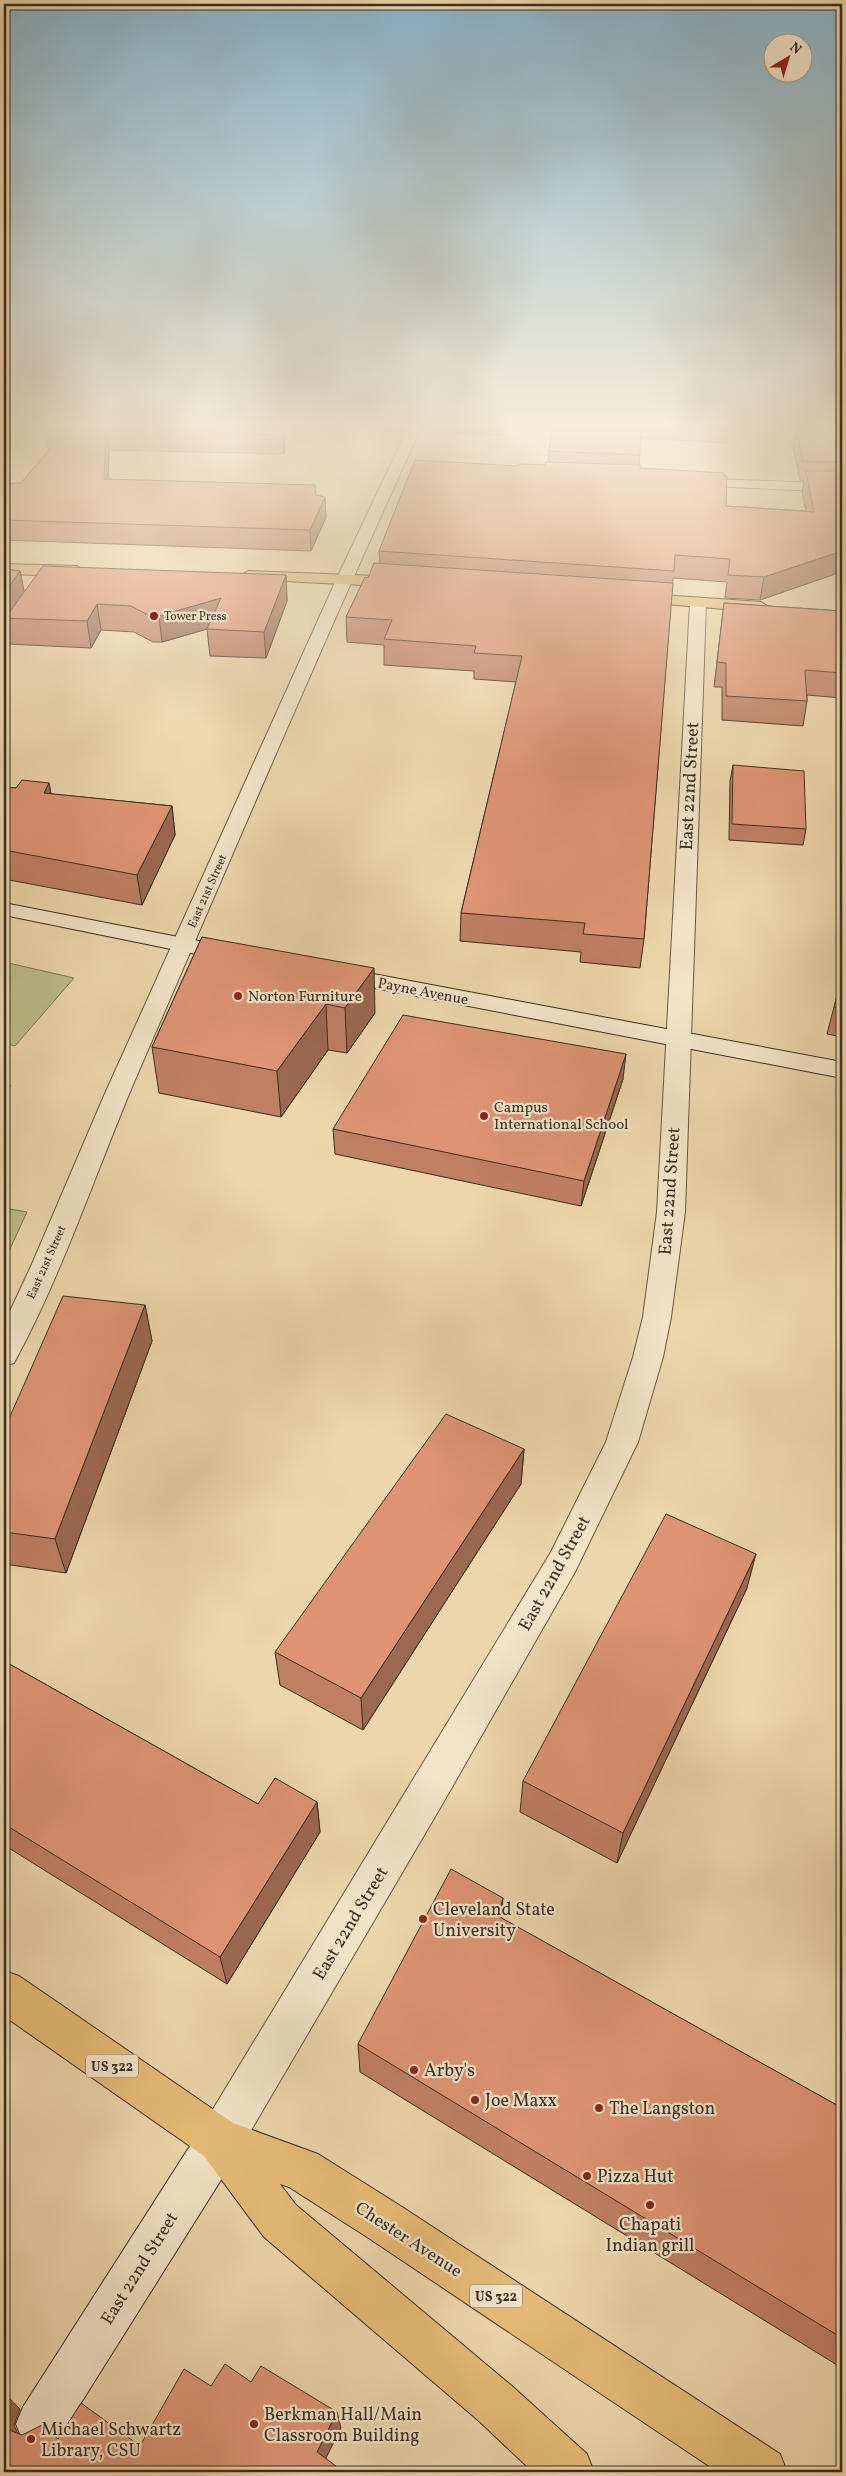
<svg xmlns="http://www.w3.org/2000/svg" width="846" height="2476" font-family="Vollkorn,serif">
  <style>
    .green { fill: #bbbd87; stroke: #7a7656 }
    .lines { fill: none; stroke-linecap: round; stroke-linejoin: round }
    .street-casing { stroke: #665846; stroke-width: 2 }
    .secondary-casing { stroke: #392e25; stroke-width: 2 }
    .primary-casing { stroke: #392e25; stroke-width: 2 }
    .street { fill: #f3e4c8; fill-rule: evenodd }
    .secondary { fill: #f3e4c8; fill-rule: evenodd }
    .primary { fill: #e6bb76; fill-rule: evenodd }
    .wall { fill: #bf7f63; stroke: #392e25 }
    .shaded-wall { fill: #9b6850; stroke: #392e25 }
    .building { fill: #de9473; stroke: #392e25 }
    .poi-dot { fill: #8f2418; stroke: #f3e4c8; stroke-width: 2 }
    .labels { text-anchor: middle; stroke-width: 4.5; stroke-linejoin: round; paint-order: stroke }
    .far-poi-label { font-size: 12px; fill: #392e25; stroke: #f3e4c8; text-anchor: start }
    .far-street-label { font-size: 12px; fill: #392e25; stroke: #f3e4c8 }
    .shield { fill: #f3e4c8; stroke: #716556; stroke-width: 1 }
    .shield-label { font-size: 14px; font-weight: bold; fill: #392e25 }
    .street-label { font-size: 15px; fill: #392e25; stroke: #f3e4c8 }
    .poi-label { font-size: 15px; fill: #392e25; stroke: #f3e4c8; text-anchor: start }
    .near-street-label { font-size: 18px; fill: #392e25; stroke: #f3e4c8 }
    .near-poi-label { font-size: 18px; fill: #392e25; stroke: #f3e4c8; text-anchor: start }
  </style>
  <rect width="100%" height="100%" fill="#edd6ab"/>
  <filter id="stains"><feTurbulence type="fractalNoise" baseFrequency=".004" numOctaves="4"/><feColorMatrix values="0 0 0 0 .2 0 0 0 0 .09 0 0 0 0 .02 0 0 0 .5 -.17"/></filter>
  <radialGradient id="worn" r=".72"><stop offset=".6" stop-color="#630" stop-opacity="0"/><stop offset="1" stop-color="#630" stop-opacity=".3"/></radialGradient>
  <!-- green -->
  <g class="green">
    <path d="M 4,962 L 74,978 L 15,1046 L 4,1043 Z"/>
    <path d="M 4,1208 L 27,1212 L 4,1262 Z"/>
  </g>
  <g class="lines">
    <defs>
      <g id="street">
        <path d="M 408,428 L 421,428 C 322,644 229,863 135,1080 C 95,1174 63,1273 14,1363 L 4,1366 L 4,1324 L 32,1264 L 103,1098 L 337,578 Z"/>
        <path d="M 691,478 L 842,484 L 842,492 L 686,485 L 684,482 Z"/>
        <path d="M 698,598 L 706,603 L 685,1212 L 671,1317 L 663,1357 L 638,1442 L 575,1572 L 443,1803 L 236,2156 L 220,2162 L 204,2156 L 198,2140 L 204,2124 L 551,1552 L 606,1442 L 633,1357 L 643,1317 L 657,1212 L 690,603 Z"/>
      </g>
      <g id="secondary">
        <path d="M 4,903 L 235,948 L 243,950 L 246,955 L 243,960 L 235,962 L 4,915 Z"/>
        <path d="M 336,967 L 842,1062 L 842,1078 L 328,979 L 325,974 L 328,969 Z"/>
        <path d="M 220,2118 L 236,2124 L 242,2140 L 236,2156 L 57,2441 L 40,2448 L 23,2441 L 16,2424 L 23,2407 L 204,2124 Z"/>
      </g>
      <g id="primary">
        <path d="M 4,564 L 77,566 L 85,571 L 77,576 L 4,574 Z"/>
        <path d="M 248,571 L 402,577 L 410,582 L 402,587 L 243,579 L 240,576 Z"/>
        <path d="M 634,593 L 761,602 L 769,607 L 761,612 L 628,601 L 626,598 L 628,595 Z"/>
        <path d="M 4,1971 L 19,1976 L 233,2123 L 318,2154 L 399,2205 L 780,2454 L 787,2472 L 718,2472 L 367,2237 L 289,2187 L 280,2184 L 296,2205 L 513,2387 L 587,2454 L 594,2472 L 533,2472 L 479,2421 L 264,2237 L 204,2156 L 4,2016 Z"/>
      </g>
    </defs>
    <!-- street casing -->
    <use href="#street" class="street-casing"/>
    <!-- secondary casing -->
    <use href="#secondary" class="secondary-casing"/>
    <!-- primary casing -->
    <use href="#primary" class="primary-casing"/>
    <!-- street -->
    <use href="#street" class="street"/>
    <!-- secondary -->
    <use href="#secondary" class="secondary"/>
    <!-- primary -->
    <use href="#primary" class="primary"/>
  </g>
  <!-- wall -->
  <g class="wall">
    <path d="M 45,428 L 285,428 L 284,454 L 109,450 L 108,479 L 316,495 L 326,517 L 311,551 L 4,540 L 4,484 L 21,483 L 50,449 L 48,449 L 45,429 Z"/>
    <path d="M 335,428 L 406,428 L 404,431 Z"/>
    <path d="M 421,428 L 503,428 L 502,435 L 421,432 Z"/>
    <path d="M 553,428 L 729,428 L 727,443 L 641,438 L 639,465 L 640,468 L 726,506 L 806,511 L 802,492 L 804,481 L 800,480 L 793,446 L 796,428 L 840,428 L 838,437 L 842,452 L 842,607 L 840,606 L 838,573 L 760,600 L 725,598 L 727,582 L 673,578 L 644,939 L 640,968 L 580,962 L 581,952 L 460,941 L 461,913 L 516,682 L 474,679 L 474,671 L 384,665 L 384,645 L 347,642 L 346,617 L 368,578 L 380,563 L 379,551 L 518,466 L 545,465 L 548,462 L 549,451 Z"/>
    <path d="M 4,569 L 20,571 L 24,593 L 286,575 L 287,601 L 266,658 L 210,656 L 207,629 L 162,642 L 153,642 L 134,632 L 101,630 L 91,648 L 8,644 L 4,623 L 4,624 Z"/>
    <path d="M 724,603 L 842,611 L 842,698 L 807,695 L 807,701 L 803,726 L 722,720 L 722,687 L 714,687 Z"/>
    <path d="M 733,765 L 806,829 L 803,845 L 729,840 L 730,781 Z"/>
    <path d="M 49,783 L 51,794 L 172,806 L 175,835 L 142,905 L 4,879 L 4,787 L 16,788 Z"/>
    <path d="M 202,937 L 375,1013 L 347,1053 L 328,1050 L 281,1117 L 159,1093 L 152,1047 Z"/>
    <path d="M 842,978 L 842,1037 L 827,1034 L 834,1007 Z"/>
    <path d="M 623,1079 L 581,1206 L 335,1154 L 333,1129 Z"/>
    <path d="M 145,1305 L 152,1341 L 66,1573 L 4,1564 L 4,1430 Z"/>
    <path d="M 524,1449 L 521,1484 L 363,1730 L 280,1685 L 275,1652 Z"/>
    <path d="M 747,1588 L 617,1863 L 520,1812 L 523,1781 Z"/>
    <path d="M 4,1661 L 258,1804 L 317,1802 L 320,1832 L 227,1984 L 4,1845 Z"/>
    <path d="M 501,1918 L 842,2108 L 842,2368 L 360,2072 L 358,2044 Z"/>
  </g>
  <!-- shaded-wall -->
  <g class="shaded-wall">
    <path d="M 283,428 L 285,428 L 284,454 L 282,435 Z"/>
    <path d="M 106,431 L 109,450 L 107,499 L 104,479 Z"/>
    <path d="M 325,497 L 326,517 L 311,551 L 310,530 Z"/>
    <path d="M 842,551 L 838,573 L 760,600 L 764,577 Z"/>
    <path d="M 20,571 L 25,595 L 8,618 L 4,618 L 4,593 Z"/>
    <path d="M 286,575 L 287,601 L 266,658 L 264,632 Z"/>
    <path d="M 221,598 L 224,624 L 162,642 L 159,616 Z"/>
    <path d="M 97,604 L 101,630 L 91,648 L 87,621 Z"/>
    <path d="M 49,783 L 54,812 L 44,793 Z"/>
    <path d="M 172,806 L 175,835 L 142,905 L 137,875 Z"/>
    <path d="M 374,968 L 375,1013 L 347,1053 L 345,1008 Z"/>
    <path d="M 326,1004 L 328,1050 L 281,1117 L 277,1071 Z"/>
    <path d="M 626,1054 L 623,1079 L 581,1206 L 584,1181 Z"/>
    <path d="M 6,1069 L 10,1086 L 4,1100 L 4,1073 Z"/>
    <path d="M 145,1305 L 152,1341 L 66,1573 L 55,1539 Z"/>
    <path d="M 524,1449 L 521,1484 L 363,1730 L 361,1698 Z"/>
    <path d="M 756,1554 L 747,1588 L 617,1863 L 623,1833 Z"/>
    <path d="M 317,1802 L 320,1832 L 227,1984 L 220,1957 Z"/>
    <path d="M 503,1898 L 500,1930 L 498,1916 Z"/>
    <path d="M 4,2393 L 20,2409 L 14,2425 L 22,2443 L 4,2428 Z"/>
    <path d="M 337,2412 L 341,2428 L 322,2466 L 317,2452 Z"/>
  </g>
  <!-- building -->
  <g class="building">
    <path d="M 45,428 L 283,428 L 282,435 L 106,431 L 104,479 L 315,485 L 316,495 L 325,497 L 310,530 L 4,520 L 4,484 L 21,483 L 66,430 L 45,429 Z"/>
    <path d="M 553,428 L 641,428 L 640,455 L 549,451 Z"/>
    <path d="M 796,428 L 836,428 L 842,452 L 842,462 L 803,461 Z"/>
    <path d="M 415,460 L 518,466 L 518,464 L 545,465 L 546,462 L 640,465 L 640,468 L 724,473 L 724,476 L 727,476 L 726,506 L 814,512 L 806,471 L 842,471 L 842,551 L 764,577 L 728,575 L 730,559 L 675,555 L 674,571 L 379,551 Z"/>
    <path d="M 374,563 L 673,583 L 644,939 L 583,934 L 585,923 L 461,913 L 522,656 L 474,653 L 476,646 L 384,639 L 392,620 L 346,617 L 365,577 L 368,578 Z"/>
    <path d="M 43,566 L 286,575 L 264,632 L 207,629 L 221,598 L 159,616 L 150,616 L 131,606 L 97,604 L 87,621 L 4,618 L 6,617 Z"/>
    <path d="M 4,569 L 20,571 L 4,593 Z"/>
    <path d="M 724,603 L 842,611 L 842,673 L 805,670 L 807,701 L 726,696 L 726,663 L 717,662 Z"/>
    <path d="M 733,765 L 804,771 L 806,829 L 732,824 Z"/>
    <path d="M 22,780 L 49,783 L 44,793 L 172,806 L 137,875 L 4,850 L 4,787 L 16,788 Z"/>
    <path d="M 202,937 L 374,968 L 345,1008 L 326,1004 L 277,1071 L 152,1047 Z"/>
    <path d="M 842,978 L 842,1009 L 834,1007 Z"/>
    <path d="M 403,1015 L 626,1054 L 584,1181 L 333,1129 Z"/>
    <path d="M 63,1296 L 145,1305 L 55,1539 L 4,1532 L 4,1430 Z"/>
    <path d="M 446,1414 L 524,1449 L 361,1698 L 275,1652 Z"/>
    <path d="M 666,1514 L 756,1554 L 623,1833 L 523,1781 Z"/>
    <path d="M 4,1661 L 258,1804 L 275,1778 L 317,1802 L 220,1957 L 4,1824 Z"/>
    <path d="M 451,1869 L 503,1898 L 498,1916 L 842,2108 L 842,2338 L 358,2044 Z"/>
    <path d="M 225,2364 L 251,2382 L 261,2366 L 337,2412 L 317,2452 L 344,2472 L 4,2472 L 4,2428 L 22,2435 L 42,2425 L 58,2439 L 81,2403 L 140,2446 L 184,2369 L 211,2386 Z"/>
  </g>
  <!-- sky -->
  <linearGradient id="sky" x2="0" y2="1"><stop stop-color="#89b6ce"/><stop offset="0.55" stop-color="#f7edd9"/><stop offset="1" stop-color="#f7edd9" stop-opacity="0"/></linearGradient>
  <rect width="846" height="775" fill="url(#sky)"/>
  <!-- markers -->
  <g class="poi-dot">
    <circle cx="154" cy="616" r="5"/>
    <circle cx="238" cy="996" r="5"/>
    <circle cx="484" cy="1116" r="5"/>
    <circle cx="423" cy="1919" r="5"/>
    <circle cx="414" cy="2070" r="5"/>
    <circle cx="475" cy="2100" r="5"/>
    <circle cx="599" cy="2108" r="5"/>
    <circle cx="587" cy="2176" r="5"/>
    <circle cx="650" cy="2205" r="5"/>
    <circle cx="254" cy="2424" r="5"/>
    <circle cx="31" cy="2439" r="5"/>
  </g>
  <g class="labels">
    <!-- far-poi labels -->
    <g class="far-poi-label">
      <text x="164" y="620">Tower Press</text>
    </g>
    <!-- far-street labels -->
    <g class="far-street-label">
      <text transform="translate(207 891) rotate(-66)" y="4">East 21st Street</text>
      <text transform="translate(46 1262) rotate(-66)" y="4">East 21st Street</text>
    </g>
    <!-- shield labels -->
    <g class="shield">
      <rect x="86" y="2054.5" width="52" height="23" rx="4"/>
      <rect x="470" y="2284.5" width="52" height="23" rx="4"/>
    </g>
    <g class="shield-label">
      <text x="112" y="2071">US 322</text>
      <text x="496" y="2301">US 322</text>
    </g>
    <!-- street labels -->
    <g class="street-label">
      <text transform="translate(423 991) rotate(11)" y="5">Payne Avenue</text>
    </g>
    <!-- poi labels -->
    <g class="poi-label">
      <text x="248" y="1001">Norton Furniture</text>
      <text x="494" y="1112">Campus<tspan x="494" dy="17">International School</tspan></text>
    </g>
    <!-- near-street labels -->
    <g class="near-street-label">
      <text transform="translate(689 786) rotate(-87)" y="6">East 22nd Street</text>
      <text transform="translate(669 1191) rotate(-86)" y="6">East 22nd Street</text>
      <text transform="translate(554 1573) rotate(-61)" y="6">East 22nd Street</text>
      <text transform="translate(350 1923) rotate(-59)" y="6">East 22nd Street</text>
      <text transform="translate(409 2239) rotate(33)" y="6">Chester Avenue</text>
      <text transform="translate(139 2268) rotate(-58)" y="6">East 22nd Street</text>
    </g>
    <!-- near-poi labels -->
    <g class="near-poi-label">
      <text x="433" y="1915">Cleveland State<tspan x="433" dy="21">University</tspan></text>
      <text x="424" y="2076">Arby's</text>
      <text x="485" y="2106">Joe Maxx</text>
      <text x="609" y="2114">The Langston</text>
      <text x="597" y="2182">Pizza Hut</text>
      <text x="650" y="2230" text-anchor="middle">Chapati<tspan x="650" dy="21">Indian grill</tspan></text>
      <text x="264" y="2420">Berkman Hall/Main<tspan x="264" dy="21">Classroom Building</tspan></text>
      <text x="41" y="2435">Michael Schwartz<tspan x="41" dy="21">Library, CSU</tspan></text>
    </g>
  </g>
  <!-- margin -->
  <rect width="846" height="2476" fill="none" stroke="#edd6ab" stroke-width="20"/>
  <rect x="5" y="5" width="836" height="2466" fill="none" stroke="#392e25" stroke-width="2.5"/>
  <rect x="10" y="10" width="826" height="2456" fill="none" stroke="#392e25"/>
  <!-- north arrow -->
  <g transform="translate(788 58) rotate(38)"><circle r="24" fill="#f3e4c8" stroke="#a99b87"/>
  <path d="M0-4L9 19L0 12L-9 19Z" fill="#8f2418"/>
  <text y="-8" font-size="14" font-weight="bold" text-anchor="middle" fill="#392e25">N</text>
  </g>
  <rect width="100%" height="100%" filter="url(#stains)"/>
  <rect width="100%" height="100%" fill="url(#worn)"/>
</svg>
